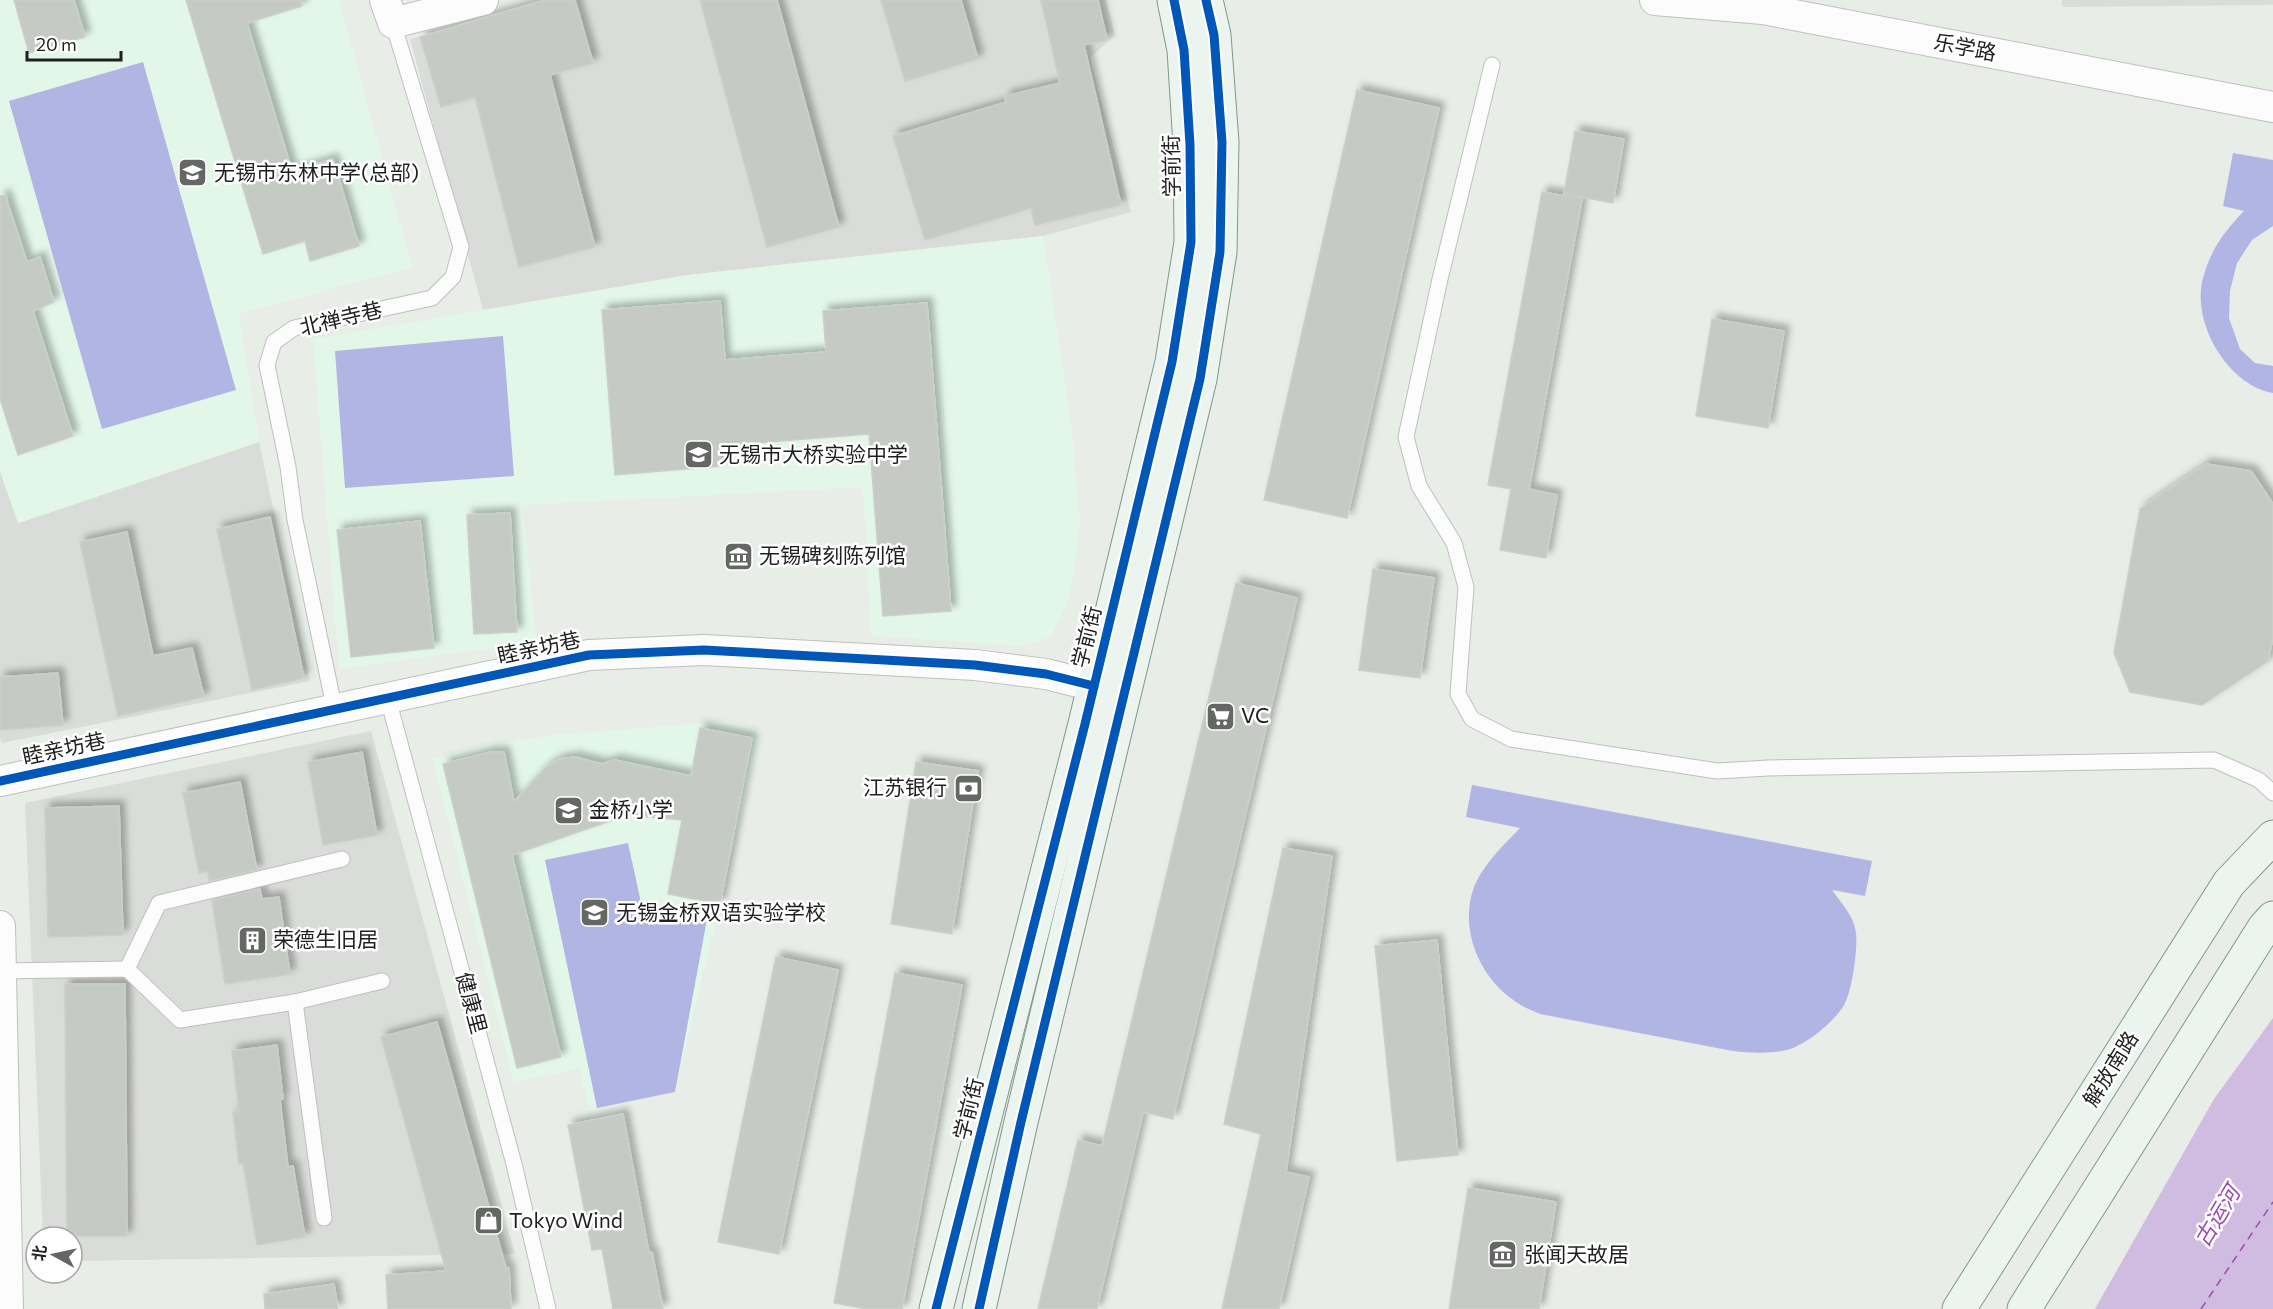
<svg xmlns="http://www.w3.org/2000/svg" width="2273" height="1309" font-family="Commissioner,'Noto Sans SC',sans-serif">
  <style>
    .residential { fill: #dadcd9 }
    .education { fill: #e3f7e9 }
    .pitch { fill: #b0b5e4 }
    .water { fill: #d0bbe1 }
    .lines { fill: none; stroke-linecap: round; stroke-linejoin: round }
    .ferry { stroke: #9f4ab0; stroke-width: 1.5; stroke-dasharray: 8 6; stroke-linecap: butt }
    .building { fill: #c6cac5; stroke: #cad0c9; stroke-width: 1.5; filter: url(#shadow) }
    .service-casing { stroke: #bec0be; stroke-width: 17 }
    .minor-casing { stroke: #bec0be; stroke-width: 32 }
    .secondary-casing { stroke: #809889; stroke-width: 35 }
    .service { stroke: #fcfcfc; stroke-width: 15 }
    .minor { stroke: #fcfcfc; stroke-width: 30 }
    .secondary { stroke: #ebf4ee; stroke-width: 33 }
    .cycleway-casing { stroke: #fff; stroke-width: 13 }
    .cycleway { stroke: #0057b8; stroke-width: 9 }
    .labels { text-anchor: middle; stroke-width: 5; stroke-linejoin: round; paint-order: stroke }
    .street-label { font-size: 21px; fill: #1f1f1f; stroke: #fff }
    .poi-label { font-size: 21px; fill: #1f1f1f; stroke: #fff; text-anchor: start }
    .water-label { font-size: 22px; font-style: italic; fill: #9f4ab0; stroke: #fff }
  </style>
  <defs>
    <filter id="shadow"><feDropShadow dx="5.5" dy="-5.5" stdDeviation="3" flood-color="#0004"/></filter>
  </defs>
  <rect width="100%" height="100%" fill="#e8ede8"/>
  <!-- residential -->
  <g class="residential">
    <path d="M 557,0 L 1106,0 L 1115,35 L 1090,58 L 1131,212 L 1043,236 L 688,275 L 483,310 L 410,39 Z"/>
    <path d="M 2062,0 L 2273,0 L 2273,5 L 2062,7 Z"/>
    <path d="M 259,442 L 310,681 L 2,743 L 0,739 L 0,471 L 19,523 Z"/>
    <path d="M 371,731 L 515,1254 L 72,1261 L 72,1237 L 43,1237 L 25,803 Z"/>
  </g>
  <!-- education -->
  <g class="education">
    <path d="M 0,0 L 339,0 L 412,267 L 239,314 L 259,442 L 18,523 L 0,471 Z"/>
    <path d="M 1043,236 L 1071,423 L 1080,524 L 1070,596 L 1051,636 L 1026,646 L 871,636 L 863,487 L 523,505 L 536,642 L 339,669 L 313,339 L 688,275 Z"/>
    <path d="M 731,721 L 761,730 L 675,1092 L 589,1111 L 580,1068 L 514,1082 L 433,759 L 489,744 L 555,735 Z"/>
  </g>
  <!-- pitch -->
  <g class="pitch">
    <path d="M 143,62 L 236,390 L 102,429 L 9,101 Z"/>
    <path d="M 2233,153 L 2273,160 L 2273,226 L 2252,240 L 2237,263 L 2230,291 L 2229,318 L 2240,349 L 2255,363 L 2273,366 L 2273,393 C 2228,385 2191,323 2203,278 C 2211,249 2224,232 2244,211 L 2223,206 Z"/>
    <path d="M 503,336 L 514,476 L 345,488 L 335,351 Z"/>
    <path d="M 1472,785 L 1872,861 L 1865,896 L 1832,890 C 1842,904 1854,916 1856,933 C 1858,948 1852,992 1844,1005 C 1834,1022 1806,1045 1787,1050 C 1769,1054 1751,1053 1733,1051 L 1540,1014 C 1531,1010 1520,1006 1512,999 C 1479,975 1460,930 1473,890 C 1482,865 1503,846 1520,828 L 1466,817 Z"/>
    <path d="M 628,843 L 642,907 L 707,919 L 675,1092 L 597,1108 L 545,860 Z"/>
  </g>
  <!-- water -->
  <path class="water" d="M 2273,1018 L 2273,1309 L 2095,1309 L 2214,1099 Z"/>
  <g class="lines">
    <!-- ferry -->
    <path class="ferry" d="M 2201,1309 L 2273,1202"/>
  </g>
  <!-- building -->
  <g class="building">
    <path d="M 14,0 L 74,0 L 85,37 L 29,53 Z"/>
    <path d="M 186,0 L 301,0 L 302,6 L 247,23 L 292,171 L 333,159 L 359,246 L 310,261 L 305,241 L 263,254 Z"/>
    <path d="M 545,0 L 575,0 L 593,63 L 550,75 L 595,247 L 519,267 L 475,97 L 441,107 L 420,37 Z"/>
    <path d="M 700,0 L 777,0 L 839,227 L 767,247 Z"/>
    <path d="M 881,0 L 961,0 L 978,59 L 905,81 Z"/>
    <path d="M 1041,0 L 1098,0 L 1107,40 L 1084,45 L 1121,205 L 1035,225 L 1031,208 L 925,240 L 893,136 L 1006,102 L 1005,96 L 1060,83 Z"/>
    <path d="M 1357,90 L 1439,108 L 1347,518 L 1264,500 Z"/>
    <path d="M 1575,131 L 1624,139 L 1613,203 L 1564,194 Z"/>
    <path d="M 1542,192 L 1582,199 L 1529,489 L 1557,495 L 1546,558 L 1500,550 L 1511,489 L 1488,485 Z"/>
    <path d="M 5,195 L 27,262 L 40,257 L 54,302 L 33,311 L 73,436 L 18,455 L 0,399 L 0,196 Z"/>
    <path d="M 720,301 L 725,360 L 826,352 L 823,311 L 927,303 L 951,611 L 883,616 L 869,434 L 719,446 L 721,466 L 615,475 L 602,310 Z"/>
    <path d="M 1712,319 L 1784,331 L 1768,428 L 1696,416 Z"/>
    <path d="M 2206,464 L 2251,471 L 2273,504 L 2273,637 L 2268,661 L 2202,705 L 2130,692 L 2114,653 L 2140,509 Z"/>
    <path d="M 510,513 L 517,632 L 474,634 L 467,515 Z"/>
    <path d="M 270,517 L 304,678 L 252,690 L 217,529 Z"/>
    <path d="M 420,521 L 434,648 L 351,657 L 337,530 Z"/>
    <path d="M 127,532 L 153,656 L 192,648 L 204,697 L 118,716 L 80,542 Z"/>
    <path d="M 1373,569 L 1434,578 L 1420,678 L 1359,670 Z"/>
    <path d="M 1236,583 L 1297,598 L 1173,1119 L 1143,1112 L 1097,1309 L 1038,1309 L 1078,1140 L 1102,1146 Z"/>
    <path d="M 58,673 L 63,725 L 0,730 L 0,677 Z"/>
    <path d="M 700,728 L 752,738 L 720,904 L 668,894 L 682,820 L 627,815 L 512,855 L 561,1057 L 517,1068 L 443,764 L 491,752 L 504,752 L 514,802 L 546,767 L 560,759 L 575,757 L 602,764 L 615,760 L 691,776 Z"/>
    <path d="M 362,752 L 377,835 L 323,845 L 308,762 Z"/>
    <path d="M 916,762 L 978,771 L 952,934 L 891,924 Z"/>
    <path d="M 240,782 L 257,870 L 209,881 L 208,871 L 199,873 L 183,793 Z"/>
    <path d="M 119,806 L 123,935 L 48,937 L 45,808 Z"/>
    <path d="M 1283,848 L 1332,856 L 1286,1172 L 1309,1177 L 1279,1309 L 1222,1309 L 1261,1134 L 1224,1124 Z"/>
    <path d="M 260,889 L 262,899 L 279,897 L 290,974 L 225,984 L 212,900 Z"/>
    <path d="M 1437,940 L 1458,1155 L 1397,1161 L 1375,946 Z"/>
    <path d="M 776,957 L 838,970 L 779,1254 L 718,1242 Z"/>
    <path d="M 895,973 L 962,985 L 902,1309 L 867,1309 L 834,1303 Z"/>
    <path d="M 65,984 L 125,984 L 127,1236 L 67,1236 Z"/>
    <path d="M 437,1022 L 506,1268 L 509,1268 L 511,1309 L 388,1309 L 386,1275 L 446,1271 L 381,1037 Z"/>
    <path d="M 277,1045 L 283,1099 L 280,1100 L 288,1167 L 293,1166 L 305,1237 L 257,1245 L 243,1163 L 239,1164 L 233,1112 L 239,1111 L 232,1051 Z"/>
    <path d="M 623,1114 L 649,1253 L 652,1252 L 663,1309 L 613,1309 L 602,1249 L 592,1250 L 568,1125 Z"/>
    <path d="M 1468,1188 L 1556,1202 L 1539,1309 L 1449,1309 Z"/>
    <path d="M 334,1284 L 338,1309 L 265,1309 L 264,1294 Z"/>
  </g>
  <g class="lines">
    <defs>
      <g id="service">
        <path d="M 1492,65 L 1440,279 L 1406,437 L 1419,486 L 1454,543 L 1466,587 L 1458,694 L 1472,719 L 1511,739 L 1717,771 L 1768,768 L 2214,760 L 2259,780 L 2273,793"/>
        <path d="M 388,699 L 514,1164 L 548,1309"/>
        <path d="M 335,711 L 295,520 L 288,467 L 267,365 L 274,342 L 294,328 L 432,298 L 453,277 L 461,247 L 393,23"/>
        <path d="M 127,969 L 159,903 L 342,859"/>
        <path d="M 1,971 L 127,969 L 180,1020 L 295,1002 L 382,981"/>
        <path d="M 295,1002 L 324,1218"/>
      </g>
      <g id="minor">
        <path d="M 385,0 L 393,23 L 483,0"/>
        <path d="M 1655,0 L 1763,9 L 2273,107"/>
        <path d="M 0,781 L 589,655 L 704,650 L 975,665 L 1046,674 L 1094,686"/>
        <path d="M 0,926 L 8,1309"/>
      </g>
      <g id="secondary">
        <path d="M 936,1309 L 1085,724 L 1172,362 L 1191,242 L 1190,145 L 1184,50 L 1174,0"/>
        <path d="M 979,1309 L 1021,1122 L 1200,379 L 1220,252 L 1222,142 L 1214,35 L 1206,0"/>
        <path d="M 1959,1309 L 2229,883 L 2273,837"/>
        <path d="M 2024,1309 L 2264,928 L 2273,918"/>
      </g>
    </defs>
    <!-- service casing -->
    <use href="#service" class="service-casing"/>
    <!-- minor casing -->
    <use href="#minor" class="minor-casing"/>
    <!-- secondary casing -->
    <use href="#secondary" class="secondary-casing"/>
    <!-- service -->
    <use href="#service" class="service"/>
    <!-- minor -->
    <use href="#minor" class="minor"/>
    <!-- secondary -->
    <use href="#secondary" class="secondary"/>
    <defs>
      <g id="cycleway">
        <path d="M 0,781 L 589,655 L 704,650 L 975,665 L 1046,674 L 1094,686"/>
        <path d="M 936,1309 L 1085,724 L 1172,362 L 1191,242 L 1190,145 L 1184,50 L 1174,0"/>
        <path d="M 979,1309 L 1021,1122 L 1200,379 L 1220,252 L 1222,142 L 1214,35 L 1206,0"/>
      </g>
    </defs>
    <!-- cycleway casing -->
    <use href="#cycleway" class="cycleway-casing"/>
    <!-- cycleway -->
    <use href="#cycleway" class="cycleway"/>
  </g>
  <!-- icons -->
  <defs>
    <symbol id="school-square" viewBox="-11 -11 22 22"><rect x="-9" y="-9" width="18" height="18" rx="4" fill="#656765" stroke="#fff"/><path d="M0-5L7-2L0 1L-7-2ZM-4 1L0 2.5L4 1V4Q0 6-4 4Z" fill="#fff"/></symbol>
    <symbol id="museum-square" viewBox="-11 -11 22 22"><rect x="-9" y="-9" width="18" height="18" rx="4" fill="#656765" stroke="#fff"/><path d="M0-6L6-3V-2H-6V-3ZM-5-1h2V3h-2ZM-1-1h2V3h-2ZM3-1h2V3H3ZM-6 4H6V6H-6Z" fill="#fff"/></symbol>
    <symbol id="supermarket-square" viewBox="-11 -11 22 22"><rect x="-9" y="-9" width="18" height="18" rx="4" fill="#656765" stroke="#fff"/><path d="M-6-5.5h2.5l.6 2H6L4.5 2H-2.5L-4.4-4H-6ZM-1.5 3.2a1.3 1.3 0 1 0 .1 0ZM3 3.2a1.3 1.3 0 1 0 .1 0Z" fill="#fff"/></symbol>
    <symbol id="bank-square" viewBox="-11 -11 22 22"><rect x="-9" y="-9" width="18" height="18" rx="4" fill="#656765" stroke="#fff"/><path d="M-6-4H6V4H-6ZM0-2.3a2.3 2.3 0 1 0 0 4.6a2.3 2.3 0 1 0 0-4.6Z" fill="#fff"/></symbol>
    <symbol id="building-square" viewBox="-11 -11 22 22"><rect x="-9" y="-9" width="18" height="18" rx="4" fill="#656765" stroke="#fff"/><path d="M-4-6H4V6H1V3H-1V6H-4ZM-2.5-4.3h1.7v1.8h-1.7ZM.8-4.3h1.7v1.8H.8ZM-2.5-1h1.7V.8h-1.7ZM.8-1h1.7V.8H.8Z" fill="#fff"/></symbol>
    <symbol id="shop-square" viewBox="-11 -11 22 22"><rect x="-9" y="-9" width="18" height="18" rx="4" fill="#656765" stroke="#fff"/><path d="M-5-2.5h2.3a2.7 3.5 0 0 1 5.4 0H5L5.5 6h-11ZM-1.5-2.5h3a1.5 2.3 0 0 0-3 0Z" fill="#fff"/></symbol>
  </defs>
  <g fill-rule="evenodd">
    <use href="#school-square" x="176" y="156" width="33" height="33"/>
    <use href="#school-square" x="682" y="438" width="33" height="33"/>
    <use href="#museum-square" x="722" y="540" width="33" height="33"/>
    <use href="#supermarket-square" x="1204" y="700" width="33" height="33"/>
    <use href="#bank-square" x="952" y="772" width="33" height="33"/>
    <use href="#school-square" x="552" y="794" width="33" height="33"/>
    <use href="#school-square" x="578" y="896" width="33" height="33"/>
    <use href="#building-square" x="236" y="924" width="33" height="33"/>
    <use href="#shop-square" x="472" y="1204" width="33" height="33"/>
    <use href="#museum-square" x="1486" y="1238" width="33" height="33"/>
  </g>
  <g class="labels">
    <!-- street labels -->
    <g class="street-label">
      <text transform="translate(1965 48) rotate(11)" y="7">乐学路</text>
      <text transform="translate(1172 166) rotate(-91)" y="7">学前街</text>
      <text transform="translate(341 319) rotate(-13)" y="7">北禅寺巷</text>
      <text transform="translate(1087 637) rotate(-76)" y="7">学前街</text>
      <text transform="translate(539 648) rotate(-12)" y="7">睦亲坊巷</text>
      <text transform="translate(64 749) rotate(-12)" y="7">睦亲坊巷</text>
      <text transform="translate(471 1003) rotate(75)" y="7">健康里</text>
      <text transform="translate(2111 1069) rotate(-58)" y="7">解放南路</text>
      <text transform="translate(969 1109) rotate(-76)" y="7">学前街</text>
    </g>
    <!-- poi labels -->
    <g class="poi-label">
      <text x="214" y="180">无锡市东林中学(总部)</text>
      <text x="719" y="462">无锡市大桥实验中学</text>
      <text x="759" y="563">无锡碑刻陈列馆</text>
      <text x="1241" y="723">VC</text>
      <text x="947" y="795" text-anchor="end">江苏银行</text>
      <text x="589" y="817">金桥小学</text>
      <text x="616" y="920">无锡金桥双语实验学校</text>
      <text x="273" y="947">荣德生旧居</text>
      <text x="509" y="1228">Tokyo Wind</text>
      <text x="1524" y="1262">张闻天故居</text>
    </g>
    <!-- water labels -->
    <g class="water-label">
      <text transform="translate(2217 1216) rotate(-59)" y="8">古运河</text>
    </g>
  </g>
  <!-- north arrow -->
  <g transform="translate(54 1255) rotate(278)"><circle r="28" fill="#ffffff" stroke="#a5a5a5" stroke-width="1.5"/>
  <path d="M0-4.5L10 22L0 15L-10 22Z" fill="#656765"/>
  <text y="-9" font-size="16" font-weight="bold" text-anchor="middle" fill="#1f1f1f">北</text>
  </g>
  <!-- scale -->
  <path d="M27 51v9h94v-9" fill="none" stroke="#1f1f1f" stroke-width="3"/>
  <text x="36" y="51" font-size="18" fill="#1f1f1f" stroke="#ffffff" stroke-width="4.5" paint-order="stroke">20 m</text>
</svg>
